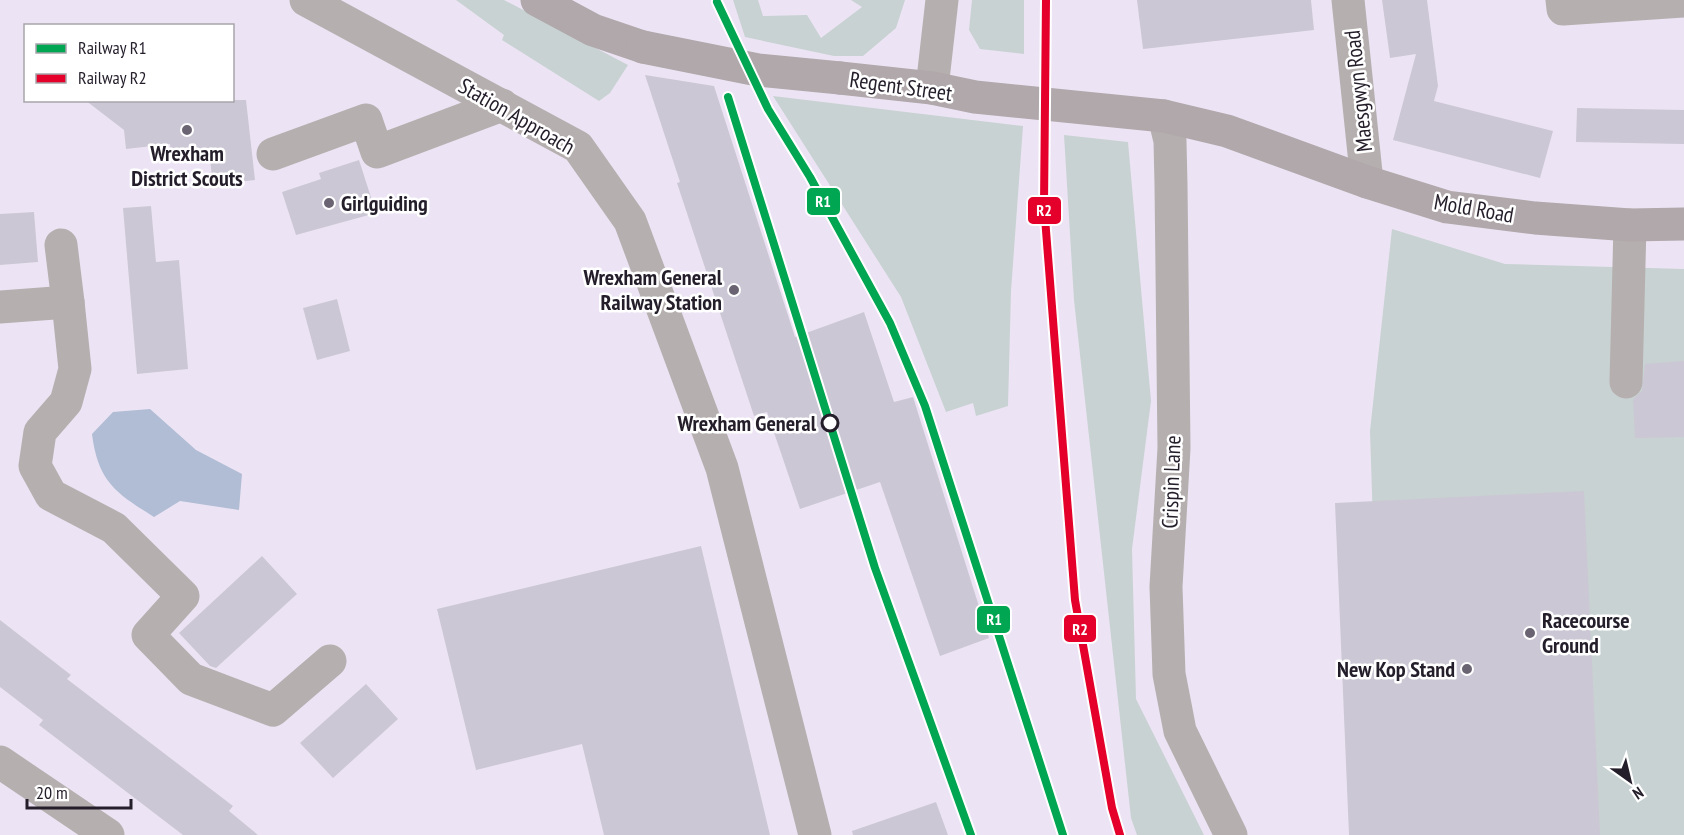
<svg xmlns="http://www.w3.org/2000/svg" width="1684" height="835" font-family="'PT Sans Narrow',sans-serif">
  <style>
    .green { fill: #c8d2d2 }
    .water { fill: #b0bdd5 }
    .building { fill: #ccc7d4 }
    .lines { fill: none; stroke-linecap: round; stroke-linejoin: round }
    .minor { stroke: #b6afaf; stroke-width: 33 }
    .major { stroke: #b0a8aa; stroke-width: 33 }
    .rail { stroke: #b0a9ae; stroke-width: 4.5; stroke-dasharray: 3 6; stroke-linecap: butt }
    .major-bridge { stroke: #b0a8aa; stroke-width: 33 }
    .rail-1-casing { stroke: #fff; stroke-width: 12 }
    .rail-2-casing { stroke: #fff; stroke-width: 12 }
    .rail-1 { stroke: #00a651; stroke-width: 8 }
    .rail-2 { stroke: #e4002b; stroke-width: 8 }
    .poi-dot { fill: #6a6371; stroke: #fff; stroke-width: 2 }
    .stop-dot { fill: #fff; stroke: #241d2a; stroke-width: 3 }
    .labels { text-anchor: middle; stroke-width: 5; stroke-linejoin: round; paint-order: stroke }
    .street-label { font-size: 22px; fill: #241d2a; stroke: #fff }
    .poi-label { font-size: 22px; font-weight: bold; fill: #241d2a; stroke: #fff; text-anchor: start }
    .stop-label { font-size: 22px; font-weight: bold; fill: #241d2a; stroke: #fff; text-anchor: end }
    .line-badge { stroke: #fff; stroke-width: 2 }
    .badge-label { font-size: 16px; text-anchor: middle; font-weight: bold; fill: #fff }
  </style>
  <rect width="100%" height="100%" fill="#ece4f4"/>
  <!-- green -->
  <g class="green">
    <path d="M 456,0 L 504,0 L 628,65 L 610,93 L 599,101 L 502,40 L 504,35 Z"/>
    <path d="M 733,0 L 758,0 L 763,16 L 807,15 L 821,38 L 862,7 L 851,0 L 905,0 L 896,28 L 863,56 L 834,56 L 745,37 Z"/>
    <path d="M 972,0 L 1024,0 L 1024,54 L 980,49 L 969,30 Z"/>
    <path d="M 773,96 L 1023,126 L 1011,291 L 1008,406 L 976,416 L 973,403 L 946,412 L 901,297 Z"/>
    <path d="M 1064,135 L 1128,142 L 1151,401 L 1132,549 L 1136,699 L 1204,835 L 1137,835 L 1131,818 L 1074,300 Z"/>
    <path d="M 1392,229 L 1505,264 L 1684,269 L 1684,835 L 1383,835 L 1370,431 Z"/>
  </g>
  <!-- water -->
  <path class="water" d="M 150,409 L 196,450 L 242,474 L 239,510 L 180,501 L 154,517 C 116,493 98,482 92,434 L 113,412 Z"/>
  <!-- building -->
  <g class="building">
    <path d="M 1137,0 L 1311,0 L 1314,30 L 1143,49 Z"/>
    <path d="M 1382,0 L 1427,0 L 1438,86 L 1434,101 L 1553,131 L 1540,178 L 1393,140 L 1416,54 L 1390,58 Z"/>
    <path d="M 645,75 L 714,86 L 795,337 L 864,312 L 894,402 L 913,397 L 989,638 L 940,656 L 880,482 L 800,509 L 767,412 L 754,416 L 677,183 L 680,182 Z"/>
    <path d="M 85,100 L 246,100 L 255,180 L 213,185 L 209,151 L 171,155 L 170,144 L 126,149 L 124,130 Z"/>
    <path d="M 1577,108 L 1684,110 L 1684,144 L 1576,142 Z"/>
    <path d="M 359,160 L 376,213 L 296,235 L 282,192 L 321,179 L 319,173 Z"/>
    <path d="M 151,206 L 156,262 L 179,260 L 188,369 L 137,374 L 123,208 Z"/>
    <path d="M 34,212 L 38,262 L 0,265 L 0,214 Z"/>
    <path d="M 337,299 L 350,351 L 317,360 L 303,308 Z"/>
    <path d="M 1684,361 L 1684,437 L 1635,438 L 1633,399 L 1642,391 L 1645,364 Z"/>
    <path d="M 1584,491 L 1600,835 L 1349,835 L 1335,503 Z"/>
    <path d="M 701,546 L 770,835 L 604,835 L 582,744 L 476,770 L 437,609 Z"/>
    <path d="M 262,556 L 297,594 L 216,668 L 210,666 L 179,633 Z"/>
    <path d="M 0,620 L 71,675 L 67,679 L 233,806 L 229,811 L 258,835 L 183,835 L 39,725 L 43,720 L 0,687 Z"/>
    <path d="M 366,684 L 398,719 L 333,778 L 300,743 Z"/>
    <path d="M 936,802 L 948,835 L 853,835 L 852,831 Z"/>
  </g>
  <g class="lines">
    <!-- minor -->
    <g class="minor">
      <path d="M 306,0 L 578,147 L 630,221 L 722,468 L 815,835"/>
      <path d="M 1348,0 L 1367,182"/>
      <path d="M 1562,0 L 1563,9 L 1684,1"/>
      <path d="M 932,88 L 942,0"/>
      <path d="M 1164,116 L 1170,141 L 1171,185 L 1174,448 L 1166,587 L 1169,674 L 1180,731 L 1231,835"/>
      <path d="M 273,154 L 366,120 L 377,152 L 502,105"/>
      <path d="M 61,245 L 68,302"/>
      <path d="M 0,307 L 68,302 L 75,369 L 66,402 L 40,432 L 35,466 L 51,495 L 114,528 L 183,596 L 148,635 L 191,679 L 273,710 L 330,661"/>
      <path d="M 1626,382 L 1630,225"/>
      <path d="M 0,762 L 108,835"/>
    </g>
    <!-- major -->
    <g class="major">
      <path d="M 537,0 L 593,30 L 643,47"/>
      <path d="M 840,78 L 932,88 L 975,97 L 1164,116 L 1227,131 L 1367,182 L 1447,207 L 1535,218 L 1630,225 L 1684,224"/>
    </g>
    <!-- rail -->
    <path class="rail" d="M 717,2 L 768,109 L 810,177 L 890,323 L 925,406 L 1063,835"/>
    <!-- major-bridge -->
    <path class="major-bridge" d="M 643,47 L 758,70 L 840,78"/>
    <defs>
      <g id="rail-1">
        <path d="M 717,2 L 768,109 L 810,177 L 890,323 L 925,406 L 1063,835"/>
        <path d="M 728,97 L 875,568 L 971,835"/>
      </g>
      <path id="rail-2" d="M 1046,0 L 1044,205 L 1075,600 L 1112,808 L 1120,835"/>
    </defs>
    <!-- rail-1 casing -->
    <use href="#rail-1" class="rail-1-casing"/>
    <!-- rail-2 casing -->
    <use href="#rail-2" class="rail-2-casing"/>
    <!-- rail-1 -->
    <use href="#rail-1" class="rail-1"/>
    <!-- rail-2 -->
    <use href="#rail-2" class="rail-2"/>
  </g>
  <!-- markers -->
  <g class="poi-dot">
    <circle cx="187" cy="130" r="6"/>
    <circle cx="329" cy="203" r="6"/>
    <circle cx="734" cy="290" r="6"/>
    <circle cx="1530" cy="633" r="6"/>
    <circle cx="1467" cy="669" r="6"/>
  </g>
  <circle class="stop-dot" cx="830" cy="423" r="8"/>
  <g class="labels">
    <!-- street labels -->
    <g class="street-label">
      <text transform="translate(901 86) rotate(8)" y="8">Regent Street</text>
      <text transform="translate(1358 91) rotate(-96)" y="8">Maesgwyn Road</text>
      <text transform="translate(517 116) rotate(30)" y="8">Station Approach</text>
      <text transform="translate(1474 208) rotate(10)" y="8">Mold Road</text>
      <text transform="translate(1171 482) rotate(-88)" y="8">Crispin Lane</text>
    </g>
    <!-- poi labels -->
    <g class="poi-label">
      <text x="187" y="161" text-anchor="middle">Wrexham<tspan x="187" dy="25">District Scouts</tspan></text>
      <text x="341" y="211">Girlguiding</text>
      <text x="722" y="285" text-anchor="end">Wrexham General<tspan x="722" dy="25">Railway Station</tspan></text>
      <text x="1542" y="628">Racecourse<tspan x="1542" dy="25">Ground</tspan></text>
      <text x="1455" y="677" text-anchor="end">New Kop Stand</text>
    </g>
    <!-- stop labels -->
    <g class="stop-label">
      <text x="816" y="431">Wrexham General</text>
    </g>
  </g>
  <g class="line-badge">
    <rect x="806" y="187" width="35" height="29" rx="6" fill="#00a651"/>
    <rect x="1027" y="196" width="35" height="29" rx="6" fill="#e4002b"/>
    <rect x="976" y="605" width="35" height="29" rx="6" fill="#00a651"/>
    <rect x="1063" y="614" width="34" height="29" rx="6" fill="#e4002b"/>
  </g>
  <g class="badge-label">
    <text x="823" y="207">R1</text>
    <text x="1044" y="216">R2</text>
    <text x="994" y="625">R1</text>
    <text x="1080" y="635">R2</text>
  </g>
  <!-- legend -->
  <rect x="24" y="24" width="210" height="78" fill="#ffffff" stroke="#a7a5aa" stroke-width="1.5"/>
  <rect x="36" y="44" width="30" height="9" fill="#00a651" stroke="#a7a5aa" stroke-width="1.5"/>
  <text x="78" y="54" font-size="18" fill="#241d2a">Railway R1</text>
  <rect x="36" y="74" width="30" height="9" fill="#e4002b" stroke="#a7a5aa" stroke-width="1.5"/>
  <text x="78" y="84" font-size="18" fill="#241d2a">Railway R2</text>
  <!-- north arrow -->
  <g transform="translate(1630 781) rotate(146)" stroke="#ffffff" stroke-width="4.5" paint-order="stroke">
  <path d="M0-4.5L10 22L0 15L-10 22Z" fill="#241d2a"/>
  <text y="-9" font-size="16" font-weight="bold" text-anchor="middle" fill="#241d2a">N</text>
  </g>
  <!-- scale -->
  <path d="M27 799v9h104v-9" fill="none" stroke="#241d2a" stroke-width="3"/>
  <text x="36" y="799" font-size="18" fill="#241d2a" stroke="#ffffff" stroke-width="4.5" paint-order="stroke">20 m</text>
</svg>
